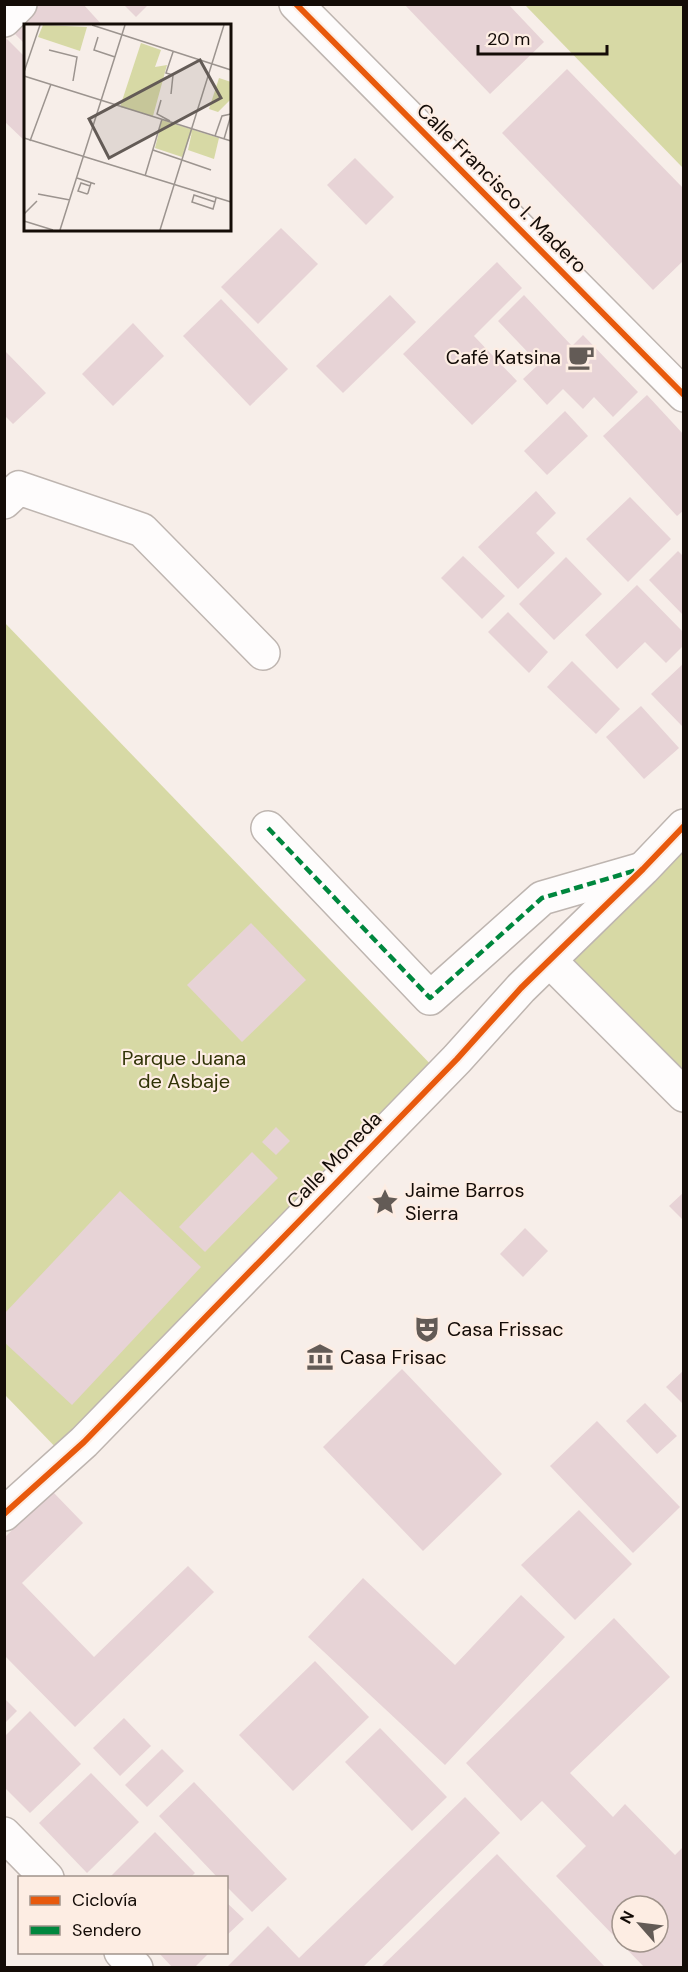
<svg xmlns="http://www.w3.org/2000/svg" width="688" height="1972" font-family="'DM Sans',sans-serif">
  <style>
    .green { fill: #d7d9a5 }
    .building { fill: #e7d3d6; fill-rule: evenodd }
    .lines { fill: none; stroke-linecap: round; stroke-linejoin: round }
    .minor-casing { stroke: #beb5b0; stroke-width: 36 }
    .minor { stroke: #fefcfc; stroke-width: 33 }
    .quiet { stroke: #00873e; stroke-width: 4.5; stroke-dasharray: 9 4.5; stroke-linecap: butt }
    .cycleway-casing { stroke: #fdede3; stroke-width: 10 }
    .cycleway { stroke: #e8590c; stroke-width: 6 }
    .labels { text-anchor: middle; stroke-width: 4.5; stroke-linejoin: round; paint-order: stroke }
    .street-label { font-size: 20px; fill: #140c07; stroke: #fdede3 }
    .poi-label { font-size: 20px; fill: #140c07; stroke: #fdede3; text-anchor: start }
    .park-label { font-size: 20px; fill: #303306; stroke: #fdede3 }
    .inset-road { fill: none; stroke: #9c948f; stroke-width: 1.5 }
    .view { fill: #635b56; fill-opacity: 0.15; stroke: #635b56; stroke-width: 3 }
    .inset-edge { fill: none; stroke: #140c07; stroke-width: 3 }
  </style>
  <rect width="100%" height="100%" fill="#f7eee9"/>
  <!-- green -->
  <g class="green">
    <path d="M 525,5 L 683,5 L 683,168 Z"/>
    <path d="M 4,622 L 438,1072 L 64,1456 L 5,1395 Z"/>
    <path d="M 683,835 L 683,1084 L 553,961 Z"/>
  </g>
  <!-- building -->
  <g class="building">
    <path d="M 39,4 L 83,4 L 103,26 L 26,26 L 26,45 L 12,31 Z"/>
    <path d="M 123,4 L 149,4 L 136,17 Z"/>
    <path d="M 404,4 L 508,4 L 544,42 L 490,94 Z"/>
    <path d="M 4,36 L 26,58 L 26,142 L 4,121 Z"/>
    <path d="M 567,69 L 684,189 L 684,260 L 653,290 L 502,133 Z"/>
    <path d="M 355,158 L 394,197 L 366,225 L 327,185 Z"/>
    <path d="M 281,228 L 318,264 L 258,324 L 221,287 Z"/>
    <path d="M 497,262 L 522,288 L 474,336 L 517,381 L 472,425 L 403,354 Z"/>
    <path d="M 390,295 L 416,322 L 343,393 L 316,366 Z"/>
    <path d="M 524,295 L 572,346 L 583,335 L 638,392 L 613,417 L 594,397 L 583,409 L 563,389 L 547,405 L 523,379 L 539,364 L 498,321 Z"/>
    <path d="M 221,299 L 288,369 L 250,406 L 183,336 Z"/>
    <path d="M 133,323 L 164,356 L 113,406 L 82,374 Z"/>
    <path d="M 4,350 L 46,393 L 13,424 L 4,415 Z"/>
    <path d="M 647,395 L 684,435 L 684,510 L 677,516 L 603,436 Z"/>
    <path d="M 565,411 L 588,436 L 547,475 L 524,451 Z"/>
    <path d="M 536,491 L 556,513 L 536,533 L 555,553 L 518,589 L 478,547 Z"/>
    <path d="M 630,497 L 671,539 L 628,582 L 586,539 Z"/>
    <path d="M 678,551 L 684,557 L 684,616 L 649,580 Z"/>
    <path d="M 463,556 L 505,596 L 482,619 L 441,578 Z"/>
    <path d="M 566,557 L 602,594 L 554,640 L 519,604 Z"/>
    <path d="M 637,585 L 684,633 L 684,645 L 666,663 L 645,642 L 617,669 L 585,635 Z"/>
    <path d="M 508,612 L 548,652 L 529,673 L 488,632 Z"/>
    <path d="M 572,661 L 620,709 L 596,734 L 547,687 Z"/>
    <path d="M 684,663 L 684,725 L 682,726 L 651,694 Z"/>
    <path d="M 641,706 L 679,748 L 644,779 L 606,737 Z"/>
    <path d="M 251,923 L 306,980 L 242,1042 L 187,985 Z"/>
    <path d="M 276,1127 L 290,1141 L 276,1155 L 262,1142 Z"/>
    <path d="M 252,1152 L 278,1178 L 205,1252 L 179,1227 Z"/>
    <path d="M 120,1191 L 201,1267 L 72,1405 L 4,1342 L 4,1314 Z"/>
    <path d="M 684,1192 L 684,1221 L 669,1206 Z"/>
    <path d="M 525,1228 L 548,1251 L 523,1277 L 500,1254 Z"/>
    <path d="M 402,1369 L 502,1474 L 423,1551 L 323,1447 Z"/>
    <path d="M 684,1370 L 684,1405 L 666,1387 Z"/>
    <path d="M 645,1403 L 677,1436 L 657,1454 L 626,1421 Z"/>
    <path d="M 597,1421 L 680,1507 L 633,1553 L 550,1466 Z"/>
    <path d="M 52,1491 L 83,1523 L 22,1583 L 94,1657 L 188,1566 L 214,1592 L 75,1727 L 4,1655 L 4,1538 Z"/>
    <path d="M 579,1510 L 632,1564 L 575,1620 L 521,1565 Z"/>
    <path d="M 363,1578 L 455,1665 L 521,1595 L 565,1637 L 445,1765 L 308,1637 Z"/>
    <path d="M 614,1618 L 670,1677 L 570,1773 L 613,1817 L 625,1804 L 675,1855 L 684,1846 L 684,1968 L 645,1968 L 556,1876 L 586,1846 L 542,1801 L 521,1821 L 466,1763 ZM 622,1906 L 658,1906 L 658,1942 L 622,1942 Z"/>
    <path d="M 315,1661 L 369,1717 L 293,1791 L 239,1735 Z"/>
    <path d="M 4,1698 L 17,1711 L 4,1724 Z"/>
    <path d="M 30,1711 L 81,1764 L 30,1813 L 4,1787 L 4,1737 Z"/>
    <path d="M 124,1718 L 151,1746 L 120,1776 L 93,1748 Z"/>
    <path d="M 380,1728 L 447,1797 L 412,1831 L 345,1762 Z"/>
    <path d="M 162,1749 L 184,1771 L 147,1807 L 125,1785 Z"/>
    <path d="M 91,1773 L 139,1822 L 87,1873 L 39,1823 Z"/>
    <path d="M 194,1782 L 287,1879 L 252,1912 L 226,1886 L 226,1878 L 218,1878 L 159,1816 Z"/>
    <path d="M 465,1797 L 500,1833 L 362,1968 L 226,1968 L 268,1926 L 299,1958 Z"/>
    <path d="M 155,1832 L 195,1873 L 190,1878 L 109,1878 Z"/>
    <path d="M 497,1854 L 606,1968 L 380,1968 Z"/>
    <path d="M 226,1902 L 244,1919 L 226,1936 Z"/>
    <path d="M 158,1952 L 210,1952 L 194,1968 L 173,1968 Z"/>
  </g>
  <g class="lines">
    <defs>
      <g id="minor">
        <path d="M 296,4 L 684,395"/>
        <path d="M 4,20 L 20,4"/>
        <path d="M 4,502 L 19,488 L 142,530 L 263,653"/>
        <path d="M 268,828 L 430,998 L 542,898 L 639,870"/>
        <path d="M 550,961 L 684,1095"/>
        <path d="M 4,1514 L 84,1442 L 457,1059 L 521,988 L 643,869 L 684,826"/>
        <path d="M 4,1834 L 47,1878"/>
        <path d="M 121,1952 L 136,1968"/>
      </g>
    </defs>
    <!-- minor casing -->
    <use href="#minor" class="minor-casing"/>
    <!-- minor -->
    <use href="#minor" class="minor"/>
    <!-- quiet -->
    <path class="quiet" d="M 268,828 L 430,998 L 542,898 L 637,870"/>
    <defs>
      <g id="cycleway">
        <path d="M 296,4 L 684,395"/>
        <path d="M 4,1514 L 84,1442 L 457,1059 L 521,988 L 643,869 L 684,826"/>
      </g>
    </defs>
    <!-- cycleway casing -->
    <use href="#cycleway" class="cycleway-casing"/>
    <!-- cycleway -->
    <use href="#cycleway" class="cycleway"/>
  </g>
  <!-- icons -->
  <defs>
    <symbol id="cafe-bare" viewBox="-9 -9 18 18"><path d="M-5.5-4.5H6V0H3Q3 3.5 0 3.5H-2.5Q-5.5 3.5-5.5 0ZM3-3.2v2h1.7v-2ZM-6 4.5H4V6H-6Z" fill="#635b56" stroke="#fdede3" stroke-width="2.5" paint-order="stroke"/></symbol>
    <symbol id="sight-bare" viewBox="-9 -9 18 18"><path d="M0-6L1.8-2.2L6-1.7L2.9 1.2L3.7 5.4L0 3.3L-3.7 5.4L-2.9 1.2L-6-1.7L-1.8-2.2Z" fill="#635b56" stroke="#fdede3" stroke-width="2.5" paint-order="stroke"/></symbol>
    <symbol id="theatre-bare" viewBox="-9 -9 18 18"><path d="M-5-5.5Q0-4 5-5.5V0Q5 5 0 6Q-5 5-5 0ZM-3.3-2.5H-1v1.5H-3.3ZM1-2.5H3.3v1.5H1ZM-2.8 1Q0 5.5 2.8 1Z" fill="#635b56" stroke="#fdede3" stroke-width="2.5" paint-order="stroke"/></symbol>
    <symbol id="museum-bare" viewBox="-9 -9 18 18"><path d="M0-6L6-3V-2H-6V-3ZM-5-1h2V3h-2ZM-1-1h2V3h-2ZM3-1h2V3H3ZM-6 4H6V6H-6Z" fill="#635b56" stroke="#fdede3" stroke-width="2.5" paint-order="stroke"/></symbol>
  </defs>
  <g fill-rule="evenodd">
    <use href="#cafe-bare" x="562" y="338" width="38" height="38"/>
    <use href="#sight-bare" x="366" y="1183" width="38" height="38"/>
    <use href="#theatre-bare" x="408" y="1310" width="38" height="38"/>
    <use href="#museum-bare" x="301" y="1338" width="38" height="38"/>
  </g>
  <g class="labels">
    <!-- street labels -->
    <g class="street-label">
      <text transform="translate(502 188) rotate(45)" y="7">Calle Francisco I. Madero</text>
      <text transform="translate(334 1160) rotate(-46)" y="7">Calle Moneda</text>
    </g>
    <!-- poi labels -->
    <g class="poi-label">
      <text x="561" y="364" text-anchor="end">Café Katsina</text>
      <text x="405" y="1197">Jaime Barros<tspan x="405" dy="23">Sierra</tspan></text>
      <text x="447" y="1336">Casa Frissac</text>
      <text x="340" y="1364">Casa Frisac</text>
    </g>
    <!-- park labels -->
    <g class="park-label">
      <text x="184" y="1065">Parque Juana<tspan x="184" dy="23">de Asbaje</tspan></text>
    </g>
  </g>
  <!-- overview -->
  <g transform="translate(24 24)">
    <rect width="207" height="207" fill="#f7eee9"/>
    <path d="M 19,1 L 63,3 L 56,27 L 14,13 ZM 117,19 L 137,26 L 131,43 L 143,41 L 129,92 L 96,83 ZM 195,54 L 207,58 L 207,75 L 194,88 L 185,85 ZM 138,96 L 195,114 L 190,135 L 164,126 L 168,108 L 158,133 L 131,124 Z" fill="#d7d9a5"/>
    <path class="inset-road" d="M 68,1 L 207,46M 74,13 L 70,26 L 91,33M 25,26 L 53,33 L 49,57M 0,48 L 16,1M 0,52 L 207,117M 147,70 L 149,51 L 142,49 L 149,28M 137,76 L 133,90 L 146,97M 191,112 L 198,92 L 207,90M 0,114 L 207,178M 200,115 L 207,91M 6,117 L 27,60M 129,126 L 187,146M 121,152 L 138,95M 53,154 L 71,160M 66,162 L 57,159 L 54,167 L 63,170 L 64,169 L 67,159M 14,170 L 46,176M 191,178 L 170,171 L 168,178 L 189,185 L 191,178 L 192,174M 0,190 L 13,177M 0,197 L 29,206M 36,206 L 101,1M 136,206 L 200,1"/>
    <path class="view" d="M 176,36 L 197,74 L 85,134 L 65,95 Z"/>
    <rect width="207" height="207" class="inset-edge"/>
  </g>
  <!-- border -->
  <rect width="688" height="1972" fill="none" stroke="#140c07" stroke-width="12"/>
  <!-- legend -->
  <rect x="18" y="1876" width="210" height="78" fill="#fdede3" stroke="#a0938b" stroke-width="1.5"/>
  <rect x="30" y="1896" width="30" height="9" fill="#e8590c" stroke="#a0938b" stroke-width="1.5"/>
  <text x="72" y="1906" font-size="18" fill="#140c07">Ciclovía</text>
  <rect x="30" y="1926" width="30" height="9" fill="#00873e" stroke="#a0938b" stroke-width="1.5"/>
  <text x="72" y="1936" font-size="18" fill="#140c07">Sendero</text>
  <!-- north arrow -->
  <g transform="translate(640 1924) rotate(298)"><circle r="28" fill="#fdede3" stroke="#a0938b" stroke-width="1.5"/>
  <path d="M0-4.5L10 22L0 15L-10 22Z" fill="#635b56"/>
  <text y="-9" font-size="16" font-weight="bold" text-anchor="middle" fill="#140c07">N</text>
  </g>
  <!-- scale -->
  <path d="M478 45v9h129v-9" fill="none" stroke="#140c07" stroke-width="3"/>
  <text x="487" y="45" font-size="18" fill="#140c07" stroke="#fdede3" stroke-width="4.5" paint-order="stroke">20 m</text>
</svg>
